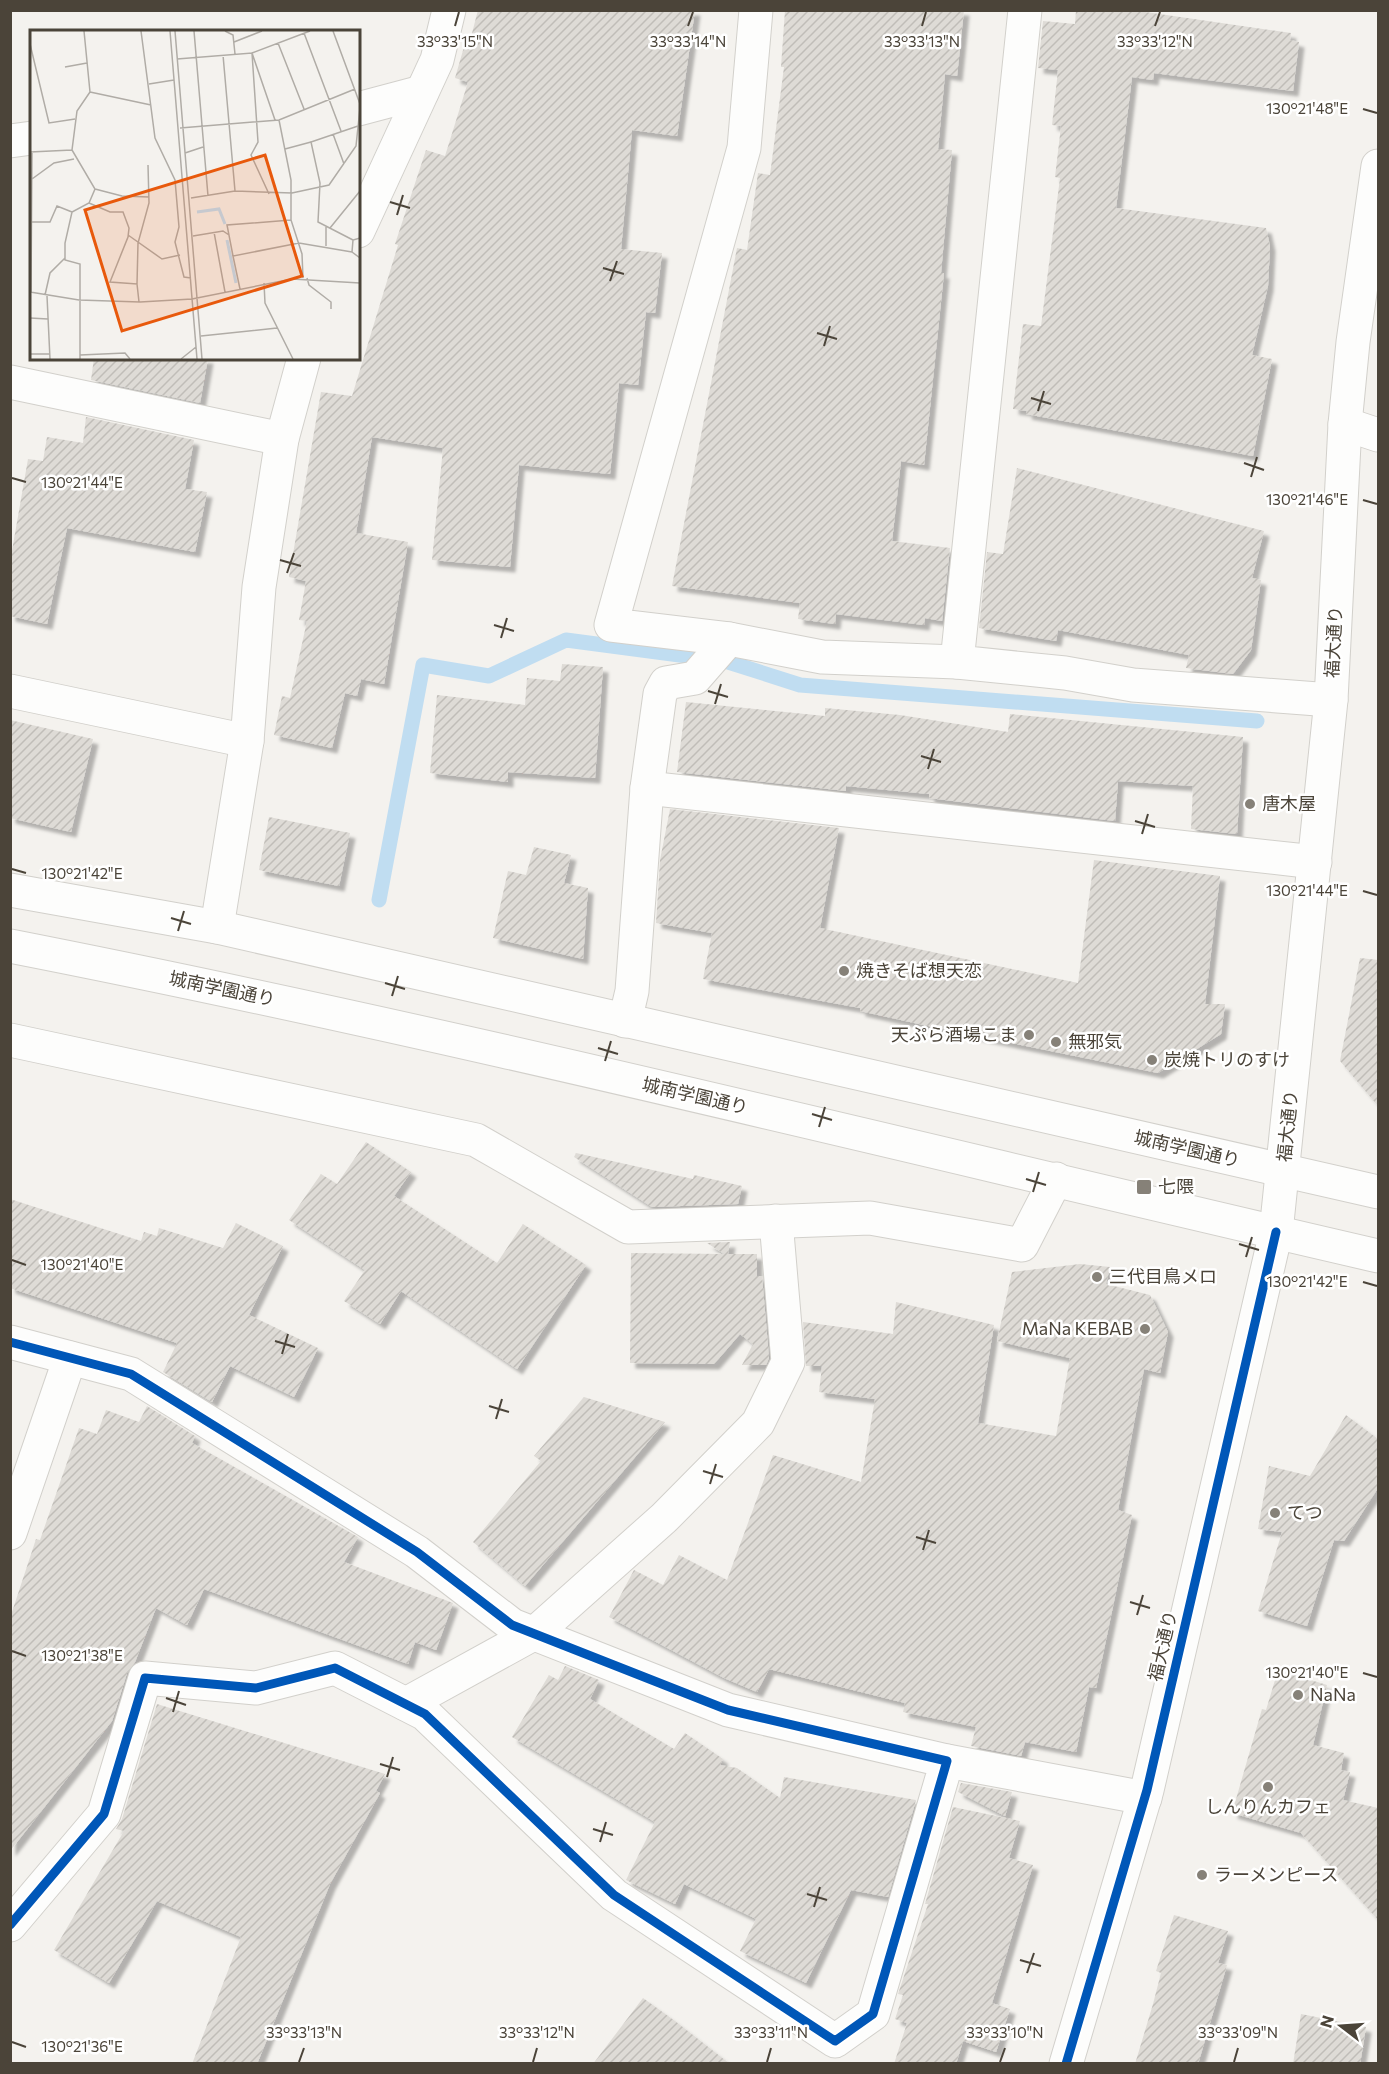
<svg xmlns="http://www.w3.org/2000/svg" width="1389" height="2074" font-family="Commissioner,'Noto Sans JP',sans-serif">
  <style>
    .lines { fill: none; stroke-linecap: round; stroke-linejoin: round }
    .stream { stroke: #c0ddf1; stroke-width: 15 }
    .building { fill: url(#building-hatch); filter: url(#shadow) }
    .minor-casing { stroke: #d2d0cb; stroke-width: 35 }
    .minor { stroke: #fdfdfc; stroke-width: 33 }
    .cycleway-casing { stroke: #fff; stroke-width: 13 }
    .cycleway { stroke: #0057b8; stroke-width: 9 }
    .ticks { fill: none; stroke: #4b4439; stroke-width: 2 }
    .poi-dot { fill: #868178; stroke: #fff; stroke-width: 2 }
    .labels { text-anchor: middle; stroke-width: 5; stroke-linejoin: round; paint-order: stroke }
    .street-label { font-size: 18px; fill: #4b4439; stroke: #fff }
    .poi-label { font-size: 18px; fill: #4b4439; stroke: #fff; text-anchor: start }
    .inset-river { fill: none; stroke: #c0ddf1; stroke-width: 3 }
    .inset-road { fill: none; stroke: #b0aca6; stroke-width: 1.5 }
    .view { fill: #e8590c; fill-opacity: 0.15; stroke: #e8590c; stroke-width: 3 }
    .inset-edge { fill: none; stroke: #4b4439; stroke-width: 3 }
    .ticks-label { font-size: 15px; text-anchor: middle; fill: #4b4439; stroke: #fff; stroke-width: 5; stroke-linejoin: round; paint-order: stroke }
  </style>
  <defs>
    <pattern id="building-hatch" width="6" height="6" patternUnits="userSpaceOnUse" patternTransform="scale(1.5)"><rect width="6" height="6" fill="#dedbd6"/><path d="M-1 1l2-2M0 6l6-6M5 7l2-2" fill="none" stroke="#c0bdb8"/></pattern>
    <filter id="shadow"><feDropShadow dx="5.5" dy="5.5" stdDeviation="1.5" flood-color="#0004"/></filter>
  </defs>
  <rect width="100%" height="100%" fill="#f4f2ee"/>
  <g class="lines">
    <!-- stream -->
    <path class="stream" d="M 379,900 L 423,665 L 489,676 L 566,640 L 725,661 L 800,685 L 1257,721"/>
  </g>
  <!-- building -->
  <g class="building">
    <path d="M 478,10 L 695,10 L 677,136 L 632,130 L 621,249 L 662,253 L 655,313 L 646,312 L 638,385 L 619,383 L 610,474 L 519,465 L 510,567 L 432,560 L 443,448 L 372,437 L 356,533 L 408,542 L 384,684 L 361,679 L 357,696 L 345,693 L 332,748 L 274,735 L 282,696 L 290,698 L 307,621 L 299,620 L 306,581 L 289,577 L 321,392 L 352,396 L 398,245 L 395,244 L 426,150 L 445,156 L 468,82 L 455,78 L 466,40 L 470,41 Z"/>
    <path d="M 785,10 L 964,10 L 957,76 L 945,74 L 938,149 L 952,150 L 941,273 L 944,273 L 924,465 L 901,461 L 892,541 L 950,548 L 942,621 L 925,618 L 924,625 L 836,614 L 835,624 L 798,619 L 800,603 L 672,586 L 737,248 L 747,250 L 758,173 L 770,175 L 784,67 L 781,67 Z"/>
    <path d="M 1076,10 L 1132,10 L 1291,33 L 1290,40 L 1299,42 L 1293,91 L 1154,73 L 1153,80 L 1132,77 L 1116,208 L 1266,228 L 1270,246 L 1268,286 L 1252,355 L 1272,359 L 1253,456 L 1026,414 L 1027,411 L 1013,409 L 1023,324 L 1041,326 L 1060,178 L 1055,177 L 1061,126 L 1052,125 L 1058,70 L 1038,68 L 1043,21 L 1075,24 Z"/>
    <path d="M 94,358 L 208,358 L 200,403 L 91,380 Z"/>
    <path d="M 86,417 L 194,440 L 185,489 L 207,492 L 195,552 L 67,528 L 47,624 L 10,616 L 10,562 L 28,459 L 43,461 L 47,437 L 83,443 Z"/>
    <path d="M 1017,468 L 1264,531 L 1252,578 L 1261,580 L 1251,650 L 1233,674 L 1186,668 L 1189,655 L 1058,630 L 1056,641 L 979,628 L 987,552 L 1003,554 Z"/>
    <path d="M 562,664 L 603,667 L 595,778 L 508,772 L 508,782 L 430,773 L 437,695 L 525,705 L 527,678 L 560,681 Z"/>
    <path d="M 686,702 L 825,716 L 825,708 L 900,715 L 1008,732 L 1010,714 L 1243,737 L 1237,834 L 1191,829 L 1193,786 L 1118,781 L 1115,821 L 929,798 L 929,794 L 846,786 L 846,791 L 677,772 Z"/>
    <path d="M 10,720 L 93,739 L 71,832 L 10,818 Z"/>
    <path d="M 670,809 L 839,828 L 820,928 L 1078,983 L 1094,860 L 1220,876 L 1205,1004 L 1225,1004 L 1221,1034 L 1158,1073 L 919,1024 L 860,1011 L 860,1008 L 703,979 L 712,933 L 656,923 L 660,860 Z"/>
    <path d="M 269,817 L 350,833 L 339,886 L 259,870 Z"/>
    <path d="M 534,847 L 571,855 L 564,883 L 588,888 L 583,959 L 493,938 L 508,871 L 526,875 Z"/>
    <path d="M 1360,958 L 1378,960 L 1378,1106 L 1340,1061 Z"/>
    <path d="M 366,1142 L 411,1172 L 394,1196 L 497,1263 L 523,1224 L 586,1265 L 517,1369 L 401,1291 L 380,1324 L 344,1301 L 365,1270 L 289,1220 L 321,1174 L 337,1184 Z"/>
    <path d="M 576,1153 L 693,1179 L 694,1175 L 742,1186 L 738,1204 L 652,1207 L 574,1157 Z"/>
    <path d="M 10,1199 L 141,1241 L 144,1232 L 157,1236 L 159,1228 L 223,1248 L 236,1223 L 283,1246 L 249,1315 L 318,1348 L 294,1397 L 230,1366 L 212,1402 L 163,1372 L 177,1343 L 10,1288 Z"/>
    <path d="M 730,1242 L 728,1254 L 757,1254 L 757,1276 L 762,1276 L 769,1358 L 766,1365 L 742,1365 L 753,1344 L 740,1334 L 714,1364 L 630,1363 L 631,1253 L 724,1254 L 707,1243 Z"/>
    <path d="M 1080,1264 L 1110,1267 L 1106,1284 L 1150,1295 L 1168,1332 L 1160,1373 L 1144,1369 L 1118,1510 L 1132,1515 L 1096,1688 L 1089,1687 L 1076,1752 L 1025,1742 L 1021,1756 L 971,1746 L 976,1727 L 903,1712 L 905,1703 L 769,1669 L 757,1692 L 724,1678 L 609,1617 L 634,1570 L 663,1585 L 679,1555 L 727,1580 L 773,1455 L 861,1482 L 875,1399 L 819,1392 L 822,1366 L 806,1366 L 803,1322 L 893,1334 L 896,1302 L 994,1325 L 978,1423 L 1056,1436 L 1070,1358 L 997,1341 L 1012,1272 Z"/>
    <path d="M 584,1397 L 665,1422 L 525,1586 L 473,1542 L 541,1461 L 534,1456 Z"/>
    <path d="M 147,1406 L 195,1436 L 192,1443 L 358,1537 L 344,1562 L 453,1603 L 436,1650 L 415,1642 L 408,1664 L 204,1589 L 187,1625 L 156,1608 L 135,1662 L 127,1673 L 112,1721 L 10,1851 L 10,1618 L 36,1539 L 40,1540 L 79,1428 L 97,1434 L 106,1410 L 139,1422 Z"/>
    <path d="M 1346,1415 L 1378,1439 L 1378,1488 L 1344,1541 L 1334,1540 L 1307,1626 L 1258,1611 L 1282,1532 L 1258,1529 L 1269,1466 L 1310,1476 Z"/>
    <path d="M 565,1666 L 599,1680 L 590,1699 L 674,1749 L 685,1733 L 723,1759 L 720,1765 L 737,1768 L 780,1798 L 784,1777 L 916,1800 L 888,1897 L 851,1890 L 806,1983 L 740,1951 L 756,1919 L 684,1884 L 675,1904 L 626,1880 L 655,1822 L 512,1737 L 549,1675 L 558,1680 Z"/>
    <path d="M 1278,1670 L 1327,1685 L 1313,1745 L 1344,1753 L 1341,1770 L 1350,1772 L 1343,1800 L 1378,1808 L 1378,1920 L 1301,1833 L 1232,1813 L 1262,1709 L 1266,1710 Z"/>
    <path d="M 157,1704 L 385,1774 L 376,1791 L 380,1793 L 330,1884 L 257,2064 L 192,2064 L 241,1937 L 157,1901 L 109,1983 L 54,1950 L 124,1831 L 116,1829 L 122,1819 Z"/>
    <path d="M 961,1783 L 1012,1792 L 1005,1816 L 958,1792 Z"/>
    <path d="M 953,1807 L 1020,1821 L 1009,1858 L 1033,1865 L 992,2003 L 1010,2009 L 996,2052 L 963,2041 L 956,2064 L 894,2064 L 907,2023 L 895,2019 L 903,1995 L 898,1994 L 928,1904 L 925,1904 Z"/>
    <path d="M 1174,1915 L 1228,1931 L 1218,1963 L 1227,1965 L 1198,2064 L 1135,2064 L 1153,2004 L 1161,1973 L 1156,1971 Z"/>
    <path d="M 643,1998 L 675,2021 L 730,2064 L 593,2064 Z"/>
    <path d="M 1301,2014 L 1366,2027 L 1360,2064 L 1293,2064 Z"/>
  </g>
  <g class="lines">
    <defs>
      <g id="minor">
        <path d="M 756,10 L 744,148 L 611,625 L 729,639 L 822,657 L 957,662"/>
        <path d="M 1025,10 L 957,662 L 1065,673 L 1133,685 L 1331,700"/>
        <path d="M 358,109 L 422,92"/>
        <path d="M 10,141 L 32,138"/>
        <path d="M 358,231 L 437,60 L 449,10"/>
        <path d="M 10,382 L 282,439"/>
        <path d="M 1345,424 L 1378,435"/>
        <path d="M 10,691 L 247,741"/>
        <path d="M 647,788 L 1315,862"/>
        <path d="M 10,890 L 217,927 L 1378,1192"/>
        <path d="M 217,927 L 247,741 L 259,587 L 282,439 L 304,358"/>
        <path d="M 10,946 C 469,1036 923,1151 1378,1256"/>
        <path d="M 625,1021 L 632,991 L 647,788 L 660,694 L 666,683 L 695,678 L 729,639"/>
        <path d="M 10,1040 L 476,1140 L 628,1227 L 870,1218 L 1022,1245 L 1056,1179"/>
        <path d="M 10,1342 L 131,1374 L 417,1552 L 512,1625 L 728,1710 L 947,1761 L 873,2014 L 835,2041 L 614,1895 L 425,1714 L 335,1668 L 256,1688 L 145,1678 L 104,1814 L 10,1925"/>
        <path d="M 10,1533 L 70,1358"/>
        <path d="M 406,1704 L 535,1633 L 664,1518 L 758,1423 L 788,1362 L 776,1221"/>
        <path d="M 947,1761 L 1145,1798"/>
        <path d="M 1066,2064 L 1147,1790 L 1276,1232 L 1331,700 L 1345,424 L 1353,342 L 1378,166"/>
      </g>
    </defs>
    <!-- minor casing -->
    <use href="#minor" class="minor-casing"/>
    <!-- minor -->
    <use href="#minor" class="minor"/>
    <defs>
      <g id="cycleway">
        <path d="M 10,1342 L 131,1374 L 417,1552 L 512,1625 L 728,1710 L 947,1761 L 873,2014 L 835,2041 L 614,1895 L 425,1714 L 335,1668 L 256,1688 L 145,1678 L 104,1814 L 10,1925"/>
        <path d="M 1066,2064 L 1147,1790 L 1276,1232"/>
      </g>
    </defs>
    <!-- cycleway casing -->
    <use href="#cycleway" class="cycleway-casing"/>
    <!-- cycleway -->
    <use href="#cycleway" class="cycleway"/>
  </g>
  <!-- ticks -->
  <path class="ticks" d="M 455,26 L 459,12M 688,26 L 693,12M 922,26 L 926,12M 1155,26 L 1160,12M 1363,109 L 1377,113M 390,202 L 410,208M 397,215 L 403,195M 603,268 L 624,274M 610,281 L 617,261M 817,333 L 837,339M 824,346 L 830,326M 1031,398 L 1051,404M 1038,411 L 1044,391M 1244,463 L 1264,470M 1251,477 L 1257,457M 12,478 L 26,482M 1363,500 L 1377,504M 280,560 L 301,566M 287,573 L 294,553M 494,625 L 514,631M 501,638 L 507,618M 708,691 L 728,697M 715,704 L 721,684M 921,756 L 941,762M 928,769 L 934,749M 1135,821 L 1155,827M 1142,834 L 1148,814M 12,869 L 26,873M 1363,891 L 1377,895M 171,918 L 191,924M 178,931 L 184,911M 385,983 L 405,989M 392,996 L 398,976M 598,1048 L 618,1054M 605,1061 L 611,1041M 812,1114 L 832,1120M 819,1127 L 825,1107M 1026,1179 L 1046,1185M 1033,1192 L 1039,1172M 1239,1244 L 1259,1250M 1246,1257 L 1252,1237M 12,1260 L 26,1265M 1363,1282 L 1377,1286M 275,1341 L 295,1347M 282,1354 L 288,1334M 489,1406 L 509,1412M 496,1419 L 502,1399M 703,1471 L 723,1477M 710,1484 L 716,1464M 916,1537 L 936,1543M 923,1550 L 929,1530M 1130,1602 L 1150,1608M 1137,1615 L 1143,1595M 12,1651 L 26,1656M 1363,1673 L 1377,1677M 166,1698 L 186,1705M 173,1712 L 179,1691M 380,1764 L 400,1770M 387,1777 L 393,1757M 593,1829 L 613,1835M 600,1842 L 606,1822M 807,1894 L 827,1900M 814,1907 L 820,1887M 1020,1960 L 1041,1966M 1027,1973 L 1034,1953M 12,2042 L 26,2047M 299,2062 L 304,2048M 533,2062 L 537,2048M 767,2062 L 771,2048M 1000,2062 L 1005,2048M 1234,2062 L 1238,2048"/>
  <!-- markers -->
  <g class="poi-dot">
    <circle cx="1250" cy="804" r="6"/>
    <circle cx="844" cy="971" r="6"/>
    <circle cx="1029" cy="1035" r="6"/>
    <circle cx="1056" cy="1042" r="6"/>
    <circle cx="1152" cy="1060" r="6"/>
    <rect x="1136" y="1179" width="16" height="16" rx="3"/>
    <circle cx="1097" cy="1277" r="6"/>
    <circle cx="1145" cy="1329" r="6"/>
    <circle cx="1275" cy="1513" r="6"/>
    <circle cx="1298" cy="1695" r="6"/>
    <circle cx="1268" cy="1787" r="6"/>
    <circle cx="1202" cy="1875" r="6"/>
  </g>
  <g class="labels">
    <!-- street labels -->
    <g class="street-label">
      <text transform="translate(1334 642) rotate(-87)" y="6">福大通り</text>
      <text transform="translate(222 989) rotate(12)" y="6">城南学園通り</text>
      <text transform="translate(695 1096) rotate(13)" y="6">城南学園通り</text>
      <text transform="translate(1288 1126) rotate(-84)" y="6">福大通り</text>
      <text transform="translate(1187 1149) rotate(13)" y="6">城南学園通り</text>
      <text transform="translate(1163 1646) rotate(-77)" y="6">福大通り</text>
    </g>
    <!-- poi labels -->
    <g class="poi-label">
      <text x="1262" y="810">唐木屋</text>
      <text x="856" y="977">焼きそば想天恋</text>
      <text x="1017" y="1041" text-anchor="end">天ぷら酒場こま</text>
      <text x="1068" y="1048">無邪気</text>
      <text x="1164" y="1066">炭焼トリのすけ</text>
      <text x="1158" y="1193">七隈</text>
      <text x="1109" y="1283">三代目鳥メロ</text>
      <text x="1133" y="1335" text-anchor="end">MaNa KEBAB</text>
      <text x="1287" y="1519">てつ</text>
      <text x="1310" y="1701">NaNa</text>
      <text x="1268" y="1813" text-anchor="middle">しんりんカフェ</text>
      <text x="1214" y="1881">ラーメンピース</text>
    </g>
  </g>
  <!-- overview -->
  <g transform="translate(30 30)">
    <rect width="330" height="330" fill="#f4f2ee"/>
    <path class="inset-river" d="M 167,182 L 189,179 L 195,194M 197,210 L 206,253"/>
    <path class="inset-road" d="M 111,1 L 125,108 L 145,150 L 149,197 L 145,212 L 154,247 L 161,248M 140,1 L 167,329M 145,1 L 172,329M 164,1 L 178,166M 195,1 L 203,5 L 205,24M 303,1 L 330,74M 274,3 L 311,101M 204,12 L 232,1M 248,13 L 274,79M 0,14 L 19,93 L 45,89M 193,25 L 205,161M 147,29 L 222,23 L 228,112 L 221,125 L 239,164M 35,37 L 57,33M 119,54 L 144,50M 60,62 L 121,75M 245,90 L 222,23 L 280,1M 249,90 L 261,150 L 261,190 L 272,224 L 273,248M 150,98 L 249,90 L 325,59M 303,104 L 314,134M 255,119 L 281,112M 0,122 L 42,120M 155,123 L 173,117M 2,149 L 24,133 L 44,129M 65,159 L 92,166 L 119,167M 161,168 L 205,161 L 262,163 L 299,155 L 326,116 L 330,78M 59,173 L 80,182 L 93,182 L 99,198 L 98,207 L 80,252 L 107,254 L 108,213 L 119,173 L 118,135M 1,192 L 20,192 L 27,176 L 42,182M 300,198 L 330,161M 184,202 L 195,262M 98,205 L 132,229 L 150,225M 163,206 L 193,201 L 199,205M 330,208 L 323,210 L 322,222 L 330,228M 323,210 L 288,192 L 290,153 L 281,112 L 328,96M 296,216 L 296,197M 203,226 L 197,195 L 261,190M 277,248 L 279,255 L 301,272 L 301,279M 234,253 L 235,273 L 263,329M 107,254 L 109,272M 210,259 L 203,226 L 269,213 L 322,222M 0,262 L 49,270 L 110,272 L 162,269 L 262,249 L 330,253M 1,262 L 2,123M 15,265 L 20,243 L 35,228M 17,266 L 20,329M 0,288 L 18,289M 171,306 L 247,298M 0,324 L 20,324M 50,325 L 95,323 L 100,329M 50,329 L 50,234 L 35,230 L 35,213 L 42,182 L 59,173 L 65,159 L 42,120 L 47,81 L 60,62 L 54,1M 151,329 L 166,317"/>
    <path class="view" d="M 235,125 L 272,246 L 92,301 L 55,180 Z"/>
    <rect width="330" height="330" class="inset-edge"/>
  </g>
  <g class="ticks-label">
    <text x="455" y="47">33°33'15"N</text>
    <text x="688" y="47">33°33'14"N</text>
    <text x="922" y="47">33°33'13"N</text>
    <text x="1155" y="47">33°33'12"N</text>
    <text x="1307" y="114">130°21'48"E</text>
    <text x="82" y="488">130°21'44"E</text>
    <text x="1307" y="505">130°21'46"E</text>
    <text x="82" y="879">130°21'42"E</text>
    <text x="1307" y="896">130°21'44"E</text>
    <text x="82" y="1270">130°21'40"E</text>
    <text x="1307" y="1287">130°21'42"E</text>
    <text x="82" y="1661">130°21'38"E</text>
    <text x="1307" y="1678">130°21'40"E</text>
    <text x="304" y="2038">33°33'13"N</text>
    <text x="537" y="2038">33°33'12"N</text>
    <text x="771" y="2038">33°33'11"N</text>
    <text x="1005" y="2038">33°33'10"N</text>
    <text x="1238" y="2038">33°33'09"N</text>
    <text x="82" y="2052">130°21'36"E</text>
  </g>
  <!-- border -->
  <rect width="1389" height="2074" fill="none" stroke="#4b4439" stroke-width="24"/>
  <!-- north arrow -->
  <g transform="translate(1341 2026) rotate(287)" stroke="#ffffff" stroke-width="4.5" paint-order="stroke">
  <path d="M0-4.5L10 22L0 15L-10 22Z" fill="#4b4439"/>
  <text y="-9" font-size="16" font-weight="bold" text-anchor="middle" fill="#4b4439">N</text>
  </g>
</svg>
